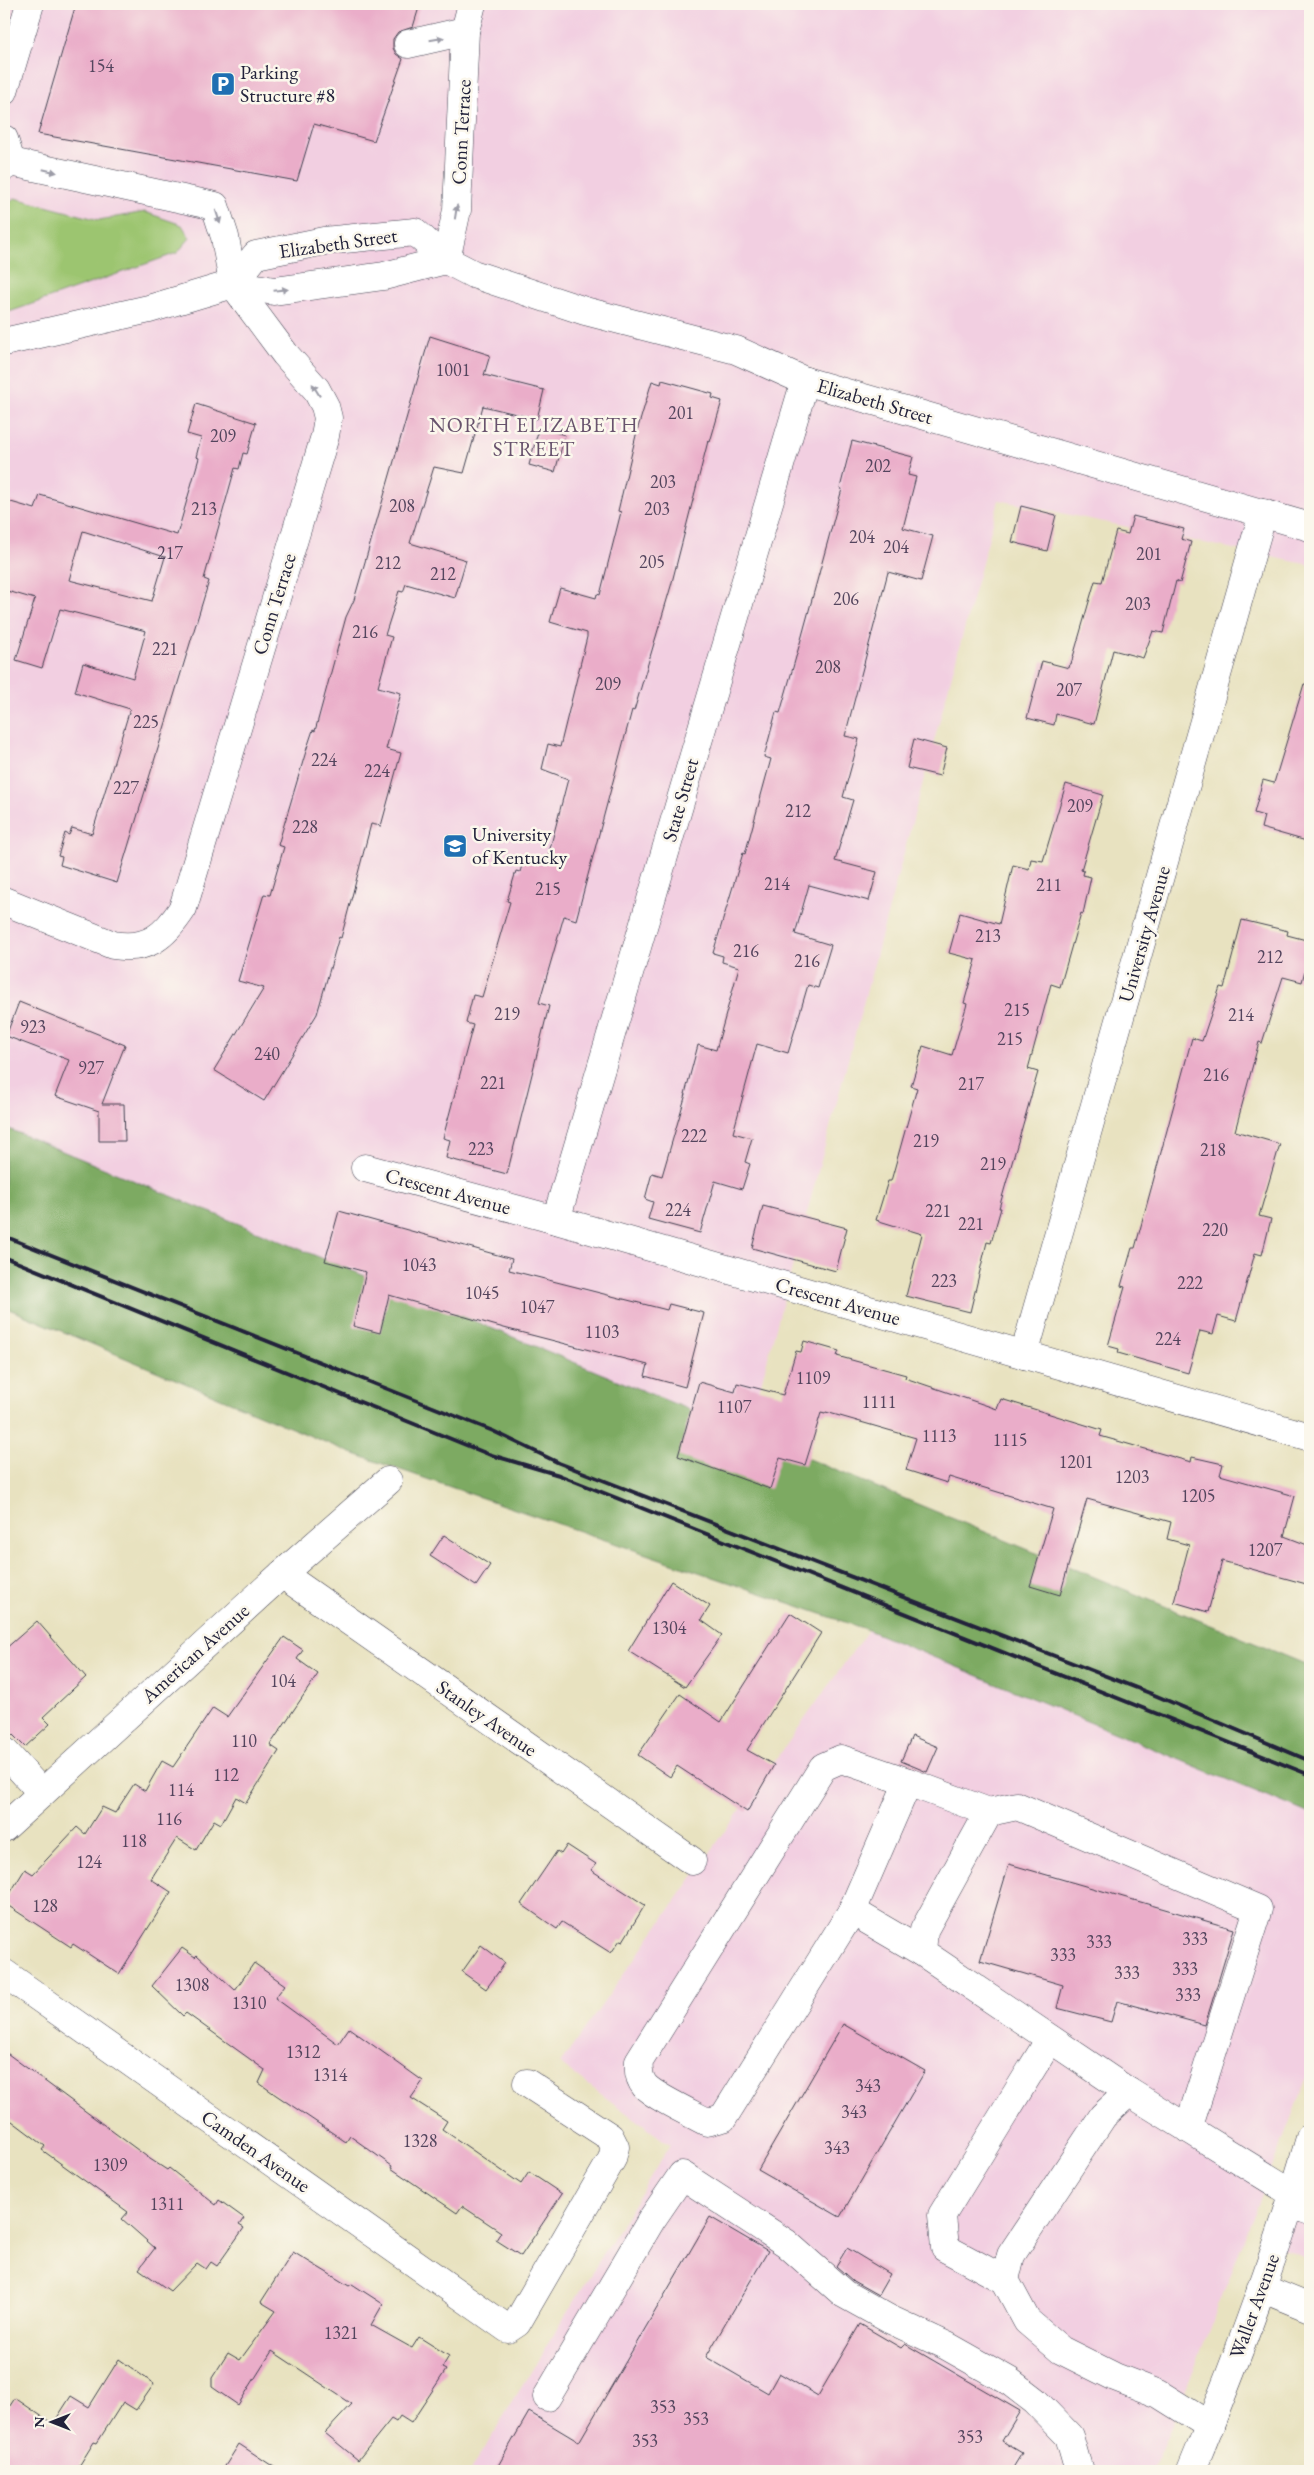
<svg xmlns="http://www.w3.org/2000/svg" width="1314" height="2475" font-family="'EB Garamond',serif">
  <style>
    .built { fill: #f2cfe1 }
    .green { fill: #9cc570; stroke: #5f7456 }
    .forest { fill: #7daa62; stroke: #50664e }
    .building { fill: #eaadc9; fill-rule: evenodd }
    .lines { fill: none; stroke-linecap: round; stroke-linejoin: round }
    .minor-casing { stroke: #403f4f; stroke-width: 29 }
    .major-casing { stroke: #403f4f; stroke-width: 29 }
    .minor { stroke: #fff; stroke-width: 28 }
    .major { stroke: #fff; stroke-width: 28 }
    .rail { stroke: #22223b; stroke-width: 4 }
    .oneway { fill: #9c9ca7 }
    .labels { text-anchor: middle; stroke-width: 5; stroke-linejoin: round; paint-order: stroke }
    .number-label { font-size: 18px; fill: #54455e }
    .poi-label { font-size: 20px; fill: #22223b; stroke: #fbf7ec; text-anchor: start }
    .street-label { font-size: 20px; fill: #22223b; stroke: #fbf7ec }
    .neighbourhood-label { font-size: 21px; letter-spacing: 1px; fill: #68536d; stroke: #fbf7ec }
  </style>
  <rect width="100%" height="100%" fill="#fbf7ec"/>
  <filter id="ink" filterUnits="userSpaceOnUse"><feTurbulence type="fractalNoise" baseFrequency=".02" numOctaves="2"/><feDisplacementMap in="SourceGraphic" scale="10" xChannelSelector="R" yChannelSelector="G"/><feConvolveMatrix kernelMatrix="1 2 1 2 8 2 1 2 1" color-interpolation-filters="sRGB"/></filter>
  <filter id="wash" filterUnits="userSpaceOnUse"><feTurbulence type="fractalNoise" baseFrequency=".0096" numOctaves="4" result="noise"/><feDisplacementMap in="SourceGraphic" scale="20" xChannelSelector="R" yChannelSelector="G"/><feGaussianBlur stdDeviation="1.12" result="paint"/><feColorMatrix in="noise" values="0 0 0 0 0 0 0 0 0 0 0 0 0 0 0 0 0 1.4 0 .05"/><feComposite in="paint" operator="in"/></filter>
  <g filter="url(#wash)">
    <rect width="100%" height="100%" fill="#e8e2c0"/>
    <!-- built -->
    <g class="built">
      <path d="M 4,4 L 1310,4 L 1310,565 L 999,500 L 739,1465 L 4,1127 Z"/>
      <path d="M 868,1630 L 1310,1814 L 1310,2069 L 1171,2428 L 1151,2471 L 470,2471 L 670,2145 L 560,2064 Z"/>
      <path d="M 1310,2130 L 1310,2260 L 1276,2246 Z"/>
    </g>
    <!-- green -->
    <path class="green" d="M 15,198 L 99,220 L 145,212 L 182,225 L 190,238 L 177,253 L 12,311 L 4,312 L 4,207 Z"/>
    <!-- forest -->
    <path class="forest" d="M 4,1127 L 1310,1666 L 1310,1814 L 868,1630 L 351,1453 L 4,1307 Z"/>
    <g id="blocks">
      <!-- building -->
      <g class="building">
        <path d="M 76,4 L 420,4 L 413,27 L 398,32 L 393,39 L 393,48 L 396,54 L 403,59 L 374,141 L 314,124 L 297,181 L 38,134 Z"/>
        <path d="M 430,336 L 490,355 L 484,375 L 544,390 L 537,419 L 483,406 L 464,473 L 434,467 L 410,543 L 466,560 L 455,598 L 406,584 L 403,592 L 399,591 L 385,635 L 392,637 L 378,687 L 401,693 L 386,749 L 401,753 L 381,826 L 371,824 L 341,938 L 339,937 L 317,1014 L 264,1101 L 214,1070 L 264,988 L 238,981 L 264,894 L 270,895 L 284,847 L 278,845 L 307,748 L 313,730 L 315,731 L 346,617 L 354,600 Z"/>
        <path d="M 662,380 L 713,394 L 712,398 L 722,401 L 710,442 L 708,441 L 671,586 L 634,711 L 632,710 L 576,920 L 564,916 L 539,1003 L 549,1006 L 507,1174 L 446,1158 L 450,1140 L 443,1138 L 473,1025 L 466,1023 L 473,995 L 482,997 L 510,902 L 507,901 L 516,871 L 520,872 L 524,858 L 546,864 L 568,779 L 542,769 L 548,744 L 560,747 L 587,637 L 587,633 L 550,622 L 560,588 L 596,598 L 597,594 L 600,595 L 621,512 L 618,511 L 637,431 L 652,381 L 661,384 Z"/>
        <path d="M 196,404 L 256,423 L 247,454 L 243,453 L 239,469 L 235,468 L 204,579 L 209,581 L 117,883 L 60,865 L 62,857 L 58,856 L 65,833 L 69,835 L 72,828 L 92,834 L 130,709 L 75,692 L 83,663 L 133,678 L 146,631 L 60,609 L 42,668 L 16,660 L 35,599 L 4,590 L 4,500 L 35,509 L 40,495 L 177,535 L 199,458 L 196,457 L 201,438 L 187,434 ZM 83,531 L 165,557 L 152,601 L 69,580 Z"/>
        <path d="M 539,428 L 565,435 L 555,472 L 529,465 Z"/>
        <path d="M 852,441 L 913,457 L 908,475 L 916,477 L 903,528 L 933,536 L 921,581 L 888,572 L 845,736 L 859,739 L 843,797 L 853,800 L 835,861 L 877,872 L 869,901 L 809,885 L 795,934 L 831,945 L 818,988 L 808,985 L 788,1053 L 757,1044 L 733,1133 L 752,1138 L 745,1162 L 750,1164 L 742,1189 L 715,1181 L 700,1233 L 648,1219 L 653,1202 L 645,1199 L 652,1173 L 662,1176 L 686,1094 L 685,1094 L 698,1045 L 716,1050 L 739,967 L 722,962 L 723,956 L 713,953 L 743,853 L 745,854 L 771,759 L 764,757 L 776,712 L 780,713 L 802,636 L 842,489 L 840,488 Z"/>
        <path d="M 1021,506 L 1056,515 L 1047,551 L 1012,542 Z"/>
        <path d="M 1133,516 L 1184,529 L 1181,539 L 1191,542 L 1180,583 L 1176,581 L 1163,633 L 1153,631 L 1143,658 L 1113,650 L 1094,724 L 1056,714 L 1054,725 L 1027,718 L 1042,661 L 1069,668 L 1070,664 L 1071,664 L 1095,581 L 1102,582 L 1116,531 L 1128,534 Z"/>
        <path d="M 1304,684 L 1310,685 L 1310,842 L 1261,828 L 1264,816 L 1254,813 L 1263,780 L 1274,783 Z"/>
        <path d="M 914,739 L 947,748 L 940,776 L 907,768 Z"/>
        <path d="M 1066,784 L 1103,795 L 1081,870 L 1084,871 L 1083,875 L 1091,877 L 1083,914 L 1081,913 L 1060,987 L 1051,984 L 1028,1069 L 1038,1072 L 999,1208 L 1001,1208 L 991,1243 L 987,1242 L 970,1312 L 906,1296 L 922,1234 L 876,1220 L 888,1181 L 891,1181 L 917,1088 L 911,1086 L 923,1046 L 952,1055 L 967,1004 L 964,1003 L 976,960 L 949,953 L 960,913 L 999,924 L 1013,865 L 1029,869 L 1031,859 L 1043,861 Z"/>
        <path d="M 1242,920 L 1288,931 L 1287,935 L 1310,941 L 1310,950 L 1302,982 L 1283,977 L 1262,1043 L 1259,1042 L 1235,1131 L 1280,1144 L 1259,1216 L 1271,1219 L 1262,1255 L 1255,1253 L 1236,1321 L 1218,1316 L 1213,1334 L 1200,1331 L 1188,1373 L 1118,1353 L 1119,1349 L 1108,1346 L 1125,1287 L 1121,1286 L 1132,1248 L 1135,1248 L 1192,1038 L 1202,1041 L 1220,987 L 1224,988 Z"/>
        <path d="M 19,1002 L 125,1045 L 102,1104 L 124,1104 L 125,1141 L 99,1141 L 99,1111 L 55,1096 L 69,1060 L 6,1036 Z"/>
        <path d="M 763,1206 L 847,1228 L 836,1271 L 752,1248 Z"/>
        <path d="M 339,1211 L 512,1259 L 509,1270 L 667,1310 L 669,1304 L 704,1313 L 685,1387 L 645,1376 L 648,1365 L 504,1328 L 389,1295 L 380,1333 L 353,1326 L 366,1272 L 325,1261 Z"/>
        <path d="M 804,1341 L 839,1351 L 837,1356 L 906,1375 L 905,1378 L 997,1409 L 1001,1399 L 1102,1430 L 1100,1436 L 1191,1462 L 1192,1457 L 1223,1464 L 1220,1475 L 1295,1496 L 1284,1536 L 1310,1546 L 1310,1585 L 1222,1561 L 1208,1612 L 1174,1602 L 1189,1545 L 1167,1539 L 1171,1522 L 1087,1499 L 1060,1595 L 1030,1586 L 1053,1509 L 949,1477 L 947,1483 L 906,1470 L 916,1438 L 826,1412 L 825,1414 L 821,1413 L 805,1465 L 780,1458 L 770,1489 L 678,1456 L 699,1382 L 735,1392 L 737,1383 L 783,1395 L 796,1351 L 801,1352 Z"/>
        <path d="M 444,1535 L 490,1565 L 476,1586 L 430,1556 Z"/>
        <path d="M 671,1581 L 710,1606 L 701,1620 L 722,1635 L 685,1687 L 628,1651 Z"/>
        <path d="M 790,1613 L 821,1633 L 747,1750 L 774,1765 L 747,1812 L 677,1766 L 670,1777 L 638,1755 L 680,1694 L 721,1722 Z"/>
        <path d="M 37,1621 L 86,1677 L 43,1717 L 50,1724 L 25,1747 L 4,1726 L 4,1650 Z"/>
        <path d="M 284,1637 L 303,1650 L 297,1659 L 318,1674 L 270,1745 L 279,1751 L 246,1803 L 236,1797 L 221,1824 L 214,1820 L 196,1850 L 177,1838 L 151,1879 L 171,1892 L 119,1974 L 73,1944 L 71,1947 L 4,1903 L 25,1869 L 33,1874 L 77,1827 L 85,1834 L 102,1807 L 115,1813 L 134,1784 L 145,1791 L 162,1761 L 173,1767 L 213,1708 L 227,1717 Z"/>
        <path d="M 912,1736 L 938,1747 L 927,1772 L 901,1761 Z"/>
        <path d="M 567,1845 L 596,1864 L 591,1870 L 645,1905 L 623,1941 L 620,1940 L 611,1953 L 562,1922 L 557,1929 L 521,1904 L 557,1851 L 561,1854 Z"/>
        <path d="M 1009,1864 L 1234,1929 L 1205,2025 L 1117,2001 L 1111,2022 L 1057,2008 L 1063,1985 L 980,1961 Z"/>
        <path d="M 481,1945 L 505,1963 L 486,1989 L 462,1972 Z"/>
        <path d="M 182,1948 L 195,1957 L 197,1955 L 235,1990 L 254,1963 L 285,1985 L 275,1998 L 338,2044 L 349,2028 L 423,2081 L 411,2098 L 447,2121 L 442,2129 L 521,2184 L 529,2172 L 562,2194 L 521,2256 L 496,2240 L 501,2232 L 462,2206 L 457,2213 L 391,2168 L 392,2166 L 350,2136 L 346,2142 L 276,2095 L 259,2083 L 265,2070 L 186,2013 L 183,2016 L 152,1986 Z"/>
        <path d="M 843,2024 L 925,2071 L 840,2217 L 758,2170 Z"/>
        <path d="M 4,2051 L 150,2159 L 167,2170 L 169,2168 L 216,2205 L 219,2200 L 244,2218 L 239,2225 L 244,2228 L 217,2266 L 211,2262 L 206,2269 L 197,2263 L 170,2291 L 139,2269 L 155,2248 L 122,2219 L 128,2212 L 42,2150 L 45,2146 L 4,2115 Z"/>
        <path d="M 710,2217 L 768,2251 L 706,2357 L 768,2393 L 779,2373 L 818,2396 L 860,2324 L 901,2348 L 905,2344 L 1020,2411 L 1002,2441 L 1022,2453 L 1011,2471 L 495,2471 L 529,2412 L 579,2442 Z"/>
        <path d="M 847,2248 L 890,2274 L 878,2295 L 853,2281 L 836,2266 Z"/>
        <path d="M 293,2252 L 349,2286 L 352,2284 L 383,2304 L 371,2325 L 412,2348 L 419,2337 L 449,2356 L 442,2368 L 446,2370 L 411,2423 L 400,2416 L 396,2422 L 391,2419 L 358,2460 L 325,2433 L 352,2404 L 272,2351 L 238,2405 L 212,2387 L 212,2378 L 228,2353 L 240,2360 L 276,2311 L 261,2302 Z"/>
        <path d="M 119,2359 L 154,2384 L 136,2410 L 123,2402 L 97,2443 L 94,2442 L 76,2471 L 4,2471 L 4,2415 L 15,2398 L 53,2424 L 71,2396 L 89,2407 Z"/>
        <path d="M 239,2444 L 280,2471 L 222,2471 Z"/>
      </g>
    </g>
  </g>
  <g filter="url(#ink)">
    <use href="#blocks" fill-opacity="0" stroke="#403f4f" stroke-width="1"/>
    <g class="lines">
      <defs>
        <g id="minor">
          <path d="M 408,44 L 465,31"/>
          <path d="M 4,91 L 30,4"/>
          <path d="M 4,139 L 11,162"/>
          <path d="M 4,167 L 11,162 L 215,206 L 225,237 L 233,284 L 285,354 L 316,389 L 325,406 L 328,418 L 325,436 L 183,908 C 165,936 148,951 113,945 L 4,901"/>
          <path d="M 446,260 L 457,210 L 465,31 L 472,4"/>
          <path d="M 233,284 L 256,255 L 324,241 L 415,232 L 446,260 L 473,274 L 585,311 L 736,350 L 805,381 L 1310,527"/>
          <path d="M 4,342 L 149,309 L 233,284 L 274,291 L 384,276 L 446,260"/>
          <path d="M 365,1168 L 556,1220 L 1310,1437"/>
          <path d="M 556,1220 L 805,381"/>
          <path d="M 1024,1355 L 1263,513"/>
          <path d="M 282,1574 L 692,1861"/>
          <path d="M 4,1751 L 42,1793"/>
          <path d="M 908,1782 L 841,1759 L 823,1767 L 639,2061 C 638,2070 639,2079 645,2086 C 654,2096 694,2115 707,2122 L 723,2118 L 852,1911 L 922,1952"/>
          <path d="M 4,1828 L 282,1574 L 388,1481"/>
          <path d="M 852,1911 L 908,1782 L 989,1812"/>
          <path d="M 4,1973 L 508,2329 L 517,2323 L 612,2159 L 615,2147 L 610,2137 L 527,2083"/>
          <path d="M 1129,2092 L 922,1952 L 924,1930 L 989,1812 L 1017,1806 L 1258,1909 L 1188,2129"/>
          <path d="M 1291,2204 L 1310,2211"/>
          <path d="M 1005,2280 L 945,2248 L 942,2215 L 1050,2039"/>
          <path d="M 1261,2288 L 1310,2308"/>
          <path d="M 547,2397 L 652,2219 L 682,2175 L 786,2243 L 844,2294 L 889,2319 L 947,2346 L 1009,2381 L 1035,2401 L 1069,2436 L 1079,2471"/>
          <path d="M 1210,2426 L 1159,2394 L 1115,2377 L 1061,2350 L 1027,2321 L 1005,2280 L 1011,2255 L 1103,2116 L 1129,2092 L 1294,2194"/>
        </g>
        <path id="major" d="M 1191,2471 C 1236,2363 1278,2251 1310,2138"/>
      </defs>
      <!-- minor casing -->
      <use href="#minor" class="minor-casing"/>
      <!-- major casing -->
      <use href="#major" class="major-casing"/>
      <!-- minor -->
      <use href="#minor" class="minor"/>
      <!-- major -->
      <use href="#major" class="major"/>
      <!-- rail -->
      <g class="rail">
        <path d="M 4,1236 L 493,1431 L 559,1463 L 1152,1694 L 1310,1761"/>
        <path d="M 4,1257 L 488,1454 L 559,1475 L 1310,1775"/>
      </g>
    </g>
    <!-- one-way arrows -->
    <defs><path id="oneway-solid" d="M-6-.8H1V-3.2L6.5 0L1 3.2V.8H-6Z" transform="scale(1.25)"/></defs>
    <g class="oneway">
      <use href="#oneway-solid" transform="translate(437 39) rotate(-10)"/>
      <use href="#oneway-solid" transform="translate(50 171) rotate(13)"/>
      <use href="#oneway-solid" transform="translate(456 212) rotate(-81)"/>
      <use href="#oneway-solid" transform="translate(218 217) rotate(72)"/>
      <use href="#oneway-solid" transform="translate(281 290) rotate(-6)"/>
      <use href="#oneway-solid" transform="translate(316 390) rotate(-122)"/>
    </g>
  </g>
  <!-- icons -->
  <defs>
    <symbol id="parking-square" viewBox="-11 -11 22 22"><rect x="-9" y="-9" width="18" height="18" rx="4" fill="#1f6fb2" stroke="#fbf7ec"/><path d="M-3.5-5.5H1a3.5 3.5 0 0 1 0 7H-1V5.5H-3.5ZM-1-3.4V-.6H.8a1.4 1.4 0 0 0 0-2.8Z" fill="#fff"/></symbol>
    <symbol id="university-square" viewBox="-11 -11 22 22"><rect x="-9" y="-9" width="18" height="18" rx="4" fill="#1f6fb2" stroke="#fbf7ec"/><path d="M0-5L7-2L0 1L-7-2ZM-4 1L0 2.5L4 1V4Q0 6-4 4Z" fill="#fff"/></symbol>
  </defs>
  <g fill-rule="evenodd">
    <use href="#parking-square" x="209" y="70" width="28" height="28"/>
    <use href="#university-square" x="441" y="832" width="28" height="28"/>
  </g>
  <g class="labels">
    <!-- number labels -->
    <g class="number-label">
      <text x="101" y="72">154</text>
      <text x="453" y="376">1001</text>
      <text x="681" y="419">201</text>
      <text x="223" y="442">209</text>
      <text x="878" y="472">202</text>
      <text x="663" y="488">203</text>
      <text x="402" y="512">208</text>
      <text x="204" y="515">213</text>
      <text x="657" y="515">203</text>
      <text x="862" y="543">204</text>
      <text x="896" y="553">204</text>
      <text x="170" y="559">217</text>
      <text x="1149" y="560">201</text>
      <text x="652" y="568">205</text>
      <text x="388" y="569">212</text>
      <text x="443" y="580">212</text>
      <text x="846" y="605">206</text>
      <text x="1138" y="610">203</text>
      <text x="365" y="638">216</text>
      <text x="165" y="655">221</text>
      <text x="828" y="673">208</text>
      <text x="608" y="690">209</text>
      <text x="1069" y="696">207</text>
      <text x="146" y="728">225</text>
      <text x="324" y="766">224</text>
      <text x="377" y="777">224</text>
      <text x="126" y="794">227</text>
      <text x="1080" y="812">209</text>
      <text x="798" y="817">212</text>
      <text x="305" y="833">228</text>
      <text x="777" y="890">214</text>
      <text x="1049" y="891">211</text>
      <text x="548" y="895">215</text>
      <text x="988" y="942">213</text>
      <text x="746" y="957">216</text>
      <text x="1270" y="963">212</text>
      <text x="807" y="967">216</text>
      <text x="1017" y="1016">215</text>
      <text x="507" y="1020">219</text>
      <text x="1241" y="1021">214</text>
      <text x="33" y="1033">923</text>
      <text x="1010" y="1045">215</text>
      <text x="267" y="1060">240</text>
      <text x="91" y="1074">927</text>
      <text x="1216" y="1081">216</text>
      <text x="493" y="1089">221</text>
      <text x="971" y="1090">217</text>
      <text x="694" y="1142">222</text>
      <text x="926" y="1147">219</text>
      <text x="481" y="1155">223</text>
      <text x="1213" y="1156">218</text>
      <text x="993" y="1170">219</text>
      <text x="678" y="1216">224</text>
      <text x="938" y="1217">221</text>
      <text x="971" y="1230">221</text>
      <text x="1215" y="1236">220</text>
      <text x="419" y="1271">1043</text>
      <text x="944" y="1287">223</text>
      <text x="1190" y="1289">222</text>
      <text x="482" y="1299">1045</text>
      <text x="537" y="1313">1047</text>
      <text x="602" y="1338">1103</text>
      <text x="1168" y="1345">224</text>
      <text x="813" y="1384">1109</text>
      <text x="879" y="1408">1111</text>
      <text x="734" y="1413">1107</text>
      <text x="939" y="1442">1113</text>
      <text x="1010" y="1446">1115</text>
      <text x="1076" y="1468">1201</text>
      <text x="1132" y="1483">1203</text>
      <text x="1198" y="1502">1205</text>
      <text x="1265" y="1556">1207</text>
      <text x="669" y="1634">1304</text>
      <text x="283" y="1687">104</text>
      <text x="244" y="1747">110</text>
      <text x="226" y="1781">112</text>
      <text x="181" y="1796">114</text>
      <text x="169" y="1825">116</text>
      <text x="134" y="1847">118</text>
      <text x="89" y="1868">124</text>
      <text x="45" y="1912">128</text>
      <text x="1195" y="1945">333</text>
      <text x="1099" y="1948">333</text>
      <text x="1063" y="1961">333</text>
      <text x="1185" y="1975">333</text>
      <text x="1127" y="1979">333</text>
      <text x="192" y="1991">1308</text>
      <text x="1188" y="2001">333</text>
      <text x="249" y="2009">1310</text>
      <text x="303" y="2058">1312</text>
      <text x="330" y="2081">1314</text>
      <text x="868" y="2092">343</text>
      <text x="854" y="2118">343</text>
      <text x="420" y="2147">1328</text>
      <text x="837" y="2154">343</text>
      <text x="110" y="2171">1309</text>
      <text x="167" y="2210">1311</text>
      <text x="341" y="2339">1321</text>
      <text x="663" y="2413">353</text>
      <text x="696" y="2425">353</text>
      <text x="970" y="2443">353</text>
      <text x="645" y="2447">353</text>
    </g>
    <!-- poi labels -->
    <g class="poi-label">
      <text x="240" y="79">Parking<tspan x="240" dy="23">Structure #8</tspan></text>
      <text x="472" y="841">University<tspan x="472" dy="23">of Kentucky</tspan></text>
    </g>
    <!-- street labels -->
    <g class="street-label">
      <text transform="translate(461 132) rotate(-87)" y="7">Conn Terrace</text>
      <text transform="translate(338 243) rotate(-8)" y="7">Elizabeth Street</text>
      <text transform="translate(875 401) rotate(16)" y="7">Elizabeth Street</text>
      <text transform="translate(274 604) rotate(-73)" y="7">Conn Terrace</text>
      <text transform="translate(680 800) rotate(-74)" y="7">State Street</text>
      <text transform="translate(1144 934) rotate(-74)" y="7">University Avenue</text>
      <text transform="translate(448 1191) rotate(15)" y="7">Crescent Avenue</text>
      <text transform="translate(838 1301) rotate(16)" y="7">Crescent Avenue</text>
      <text transform="translate(195 1653) rotate(-42)" y="7">American Avenue</text>
      <text transform="translate(487 1718) rotate(35)" y="7">Stanley Avenue</text>
      <text transform="translate(256 2151) rotate(35)" y="7">Camden Avenue</text>
      <text transform="translate(1254 2306) rotate(-70)" y="7">Waller Avenue</text>
    </g>
    <!-- neighbourhood labels -->
    <g class="neighbourhood-label">
      <text x="534" y="432">NORTH ELIZABETH<tspan x="534" dy="24">STREET</tspan></text>
    </g>
  </g>
  <!-- margin -->
  <rect width="1314" height="2475" fill="none" stroke="#fbf7ec" stroke-width="20"/>
  <!-- north arrow -->
  <g transform="translate(52 2422) rotate(270)" stroke="#fbf7ec" stroke-width="4" paint-order="stroke">
  <path d="M0-4L9 19L0 12L-9 19Z" fill="#22223b"/>
  <text y="-8" font-size="14" font-weight="bold" text-anchor="middle" fill="#22223b">N</text>
  </g>
</svg>
